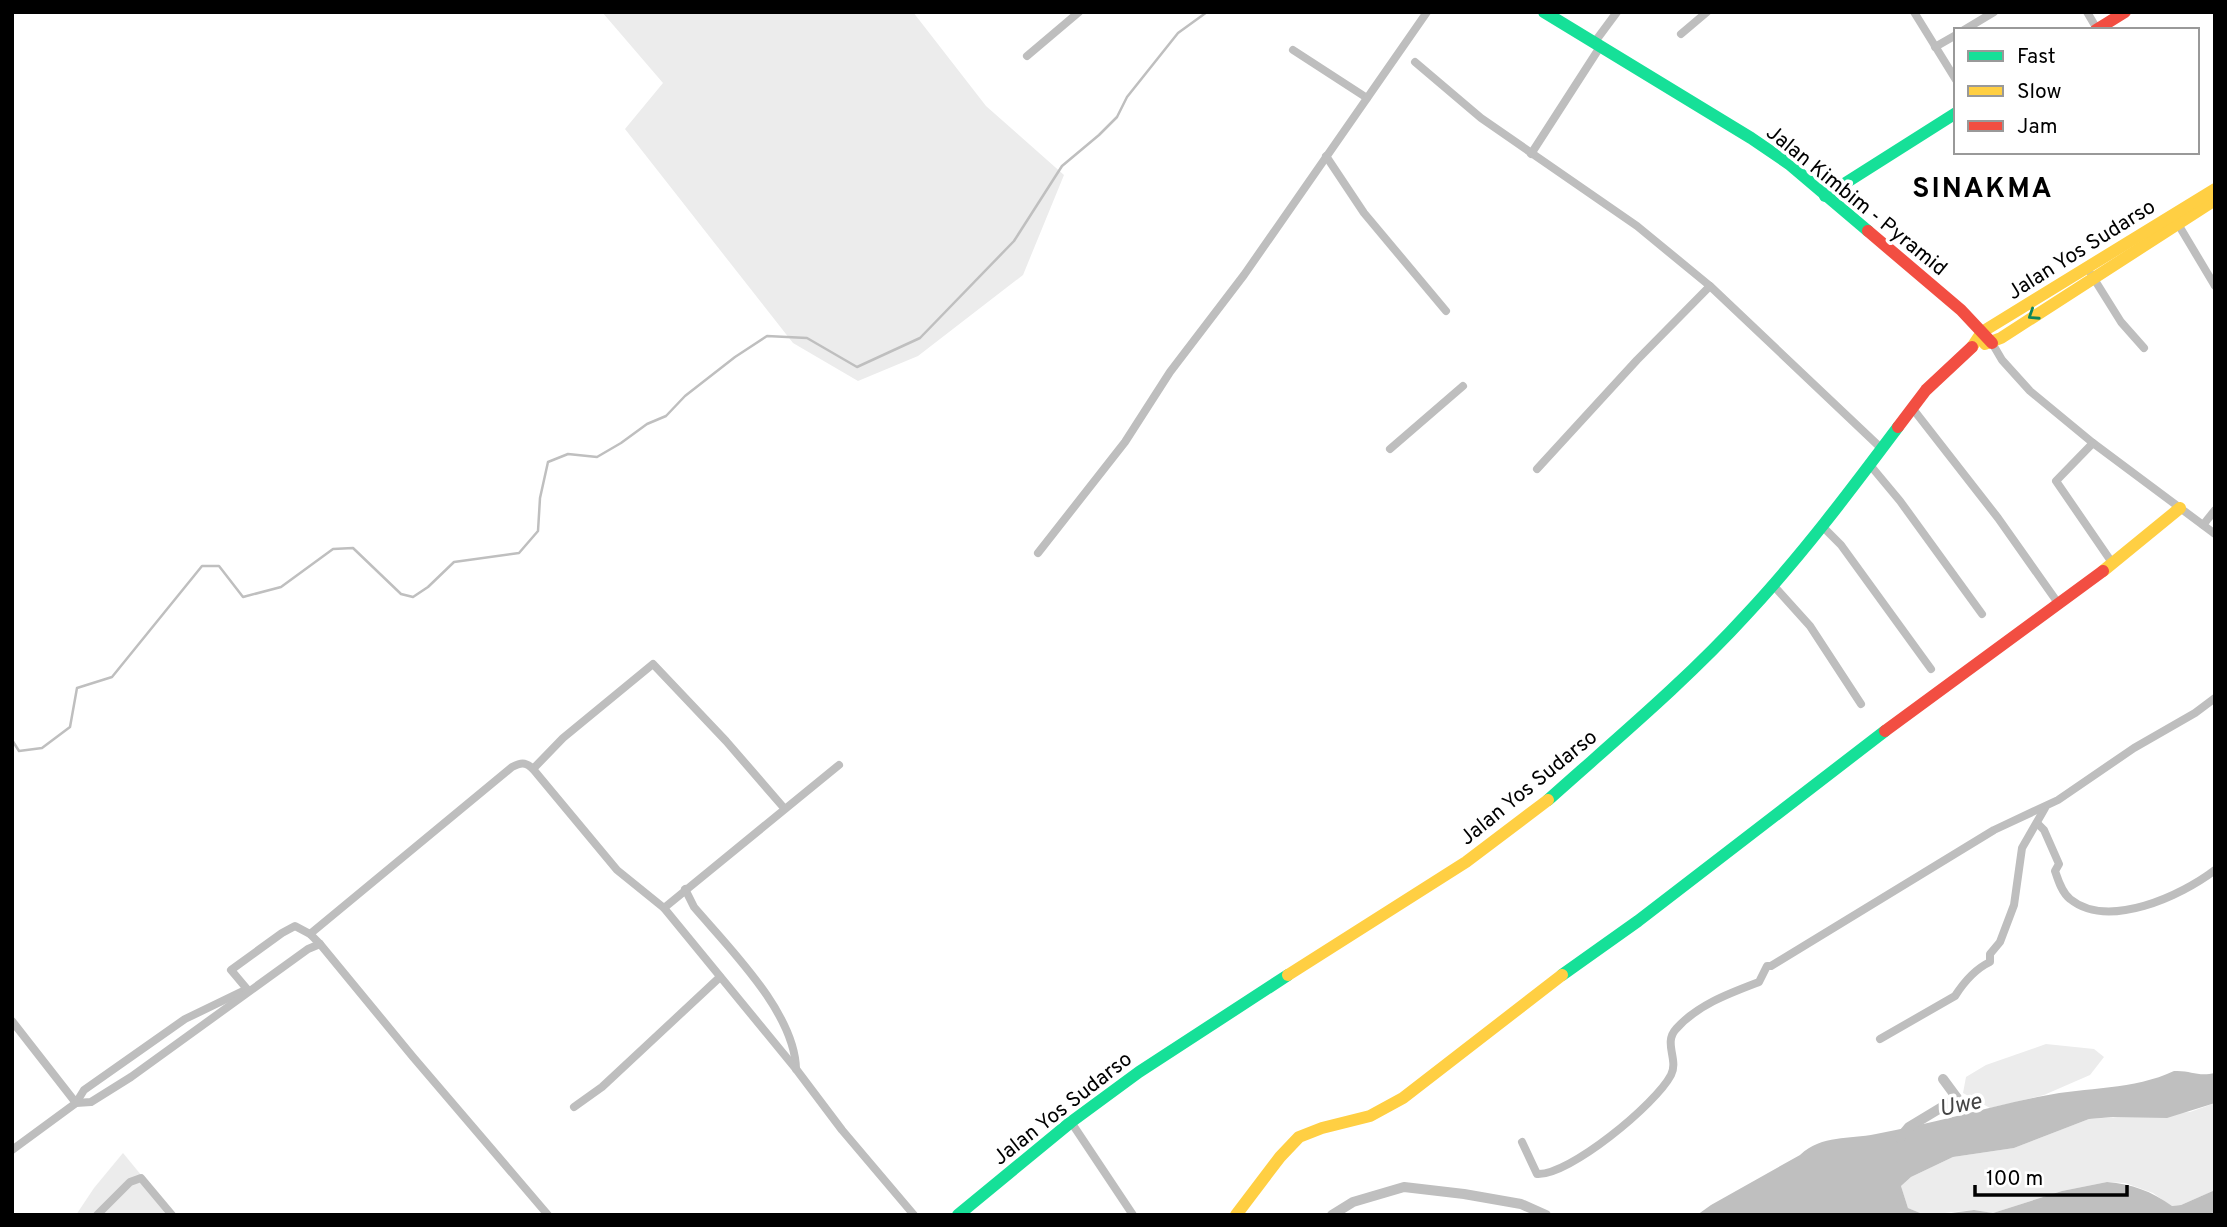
<svg xmlns="http://www.w3.org/2000/svg" width="2227" height="1227" font-family="Overpass,sans-serif">
  <style>
    .green { fill: #ececec }
    .water { fill: #bfbfbf }
    .lines { fill: none; stroke-linecap: round; stroke-linejoin: round }
    .stream { stroke: #bfbfbf; stroke-width: 2.5 }
    .canal { stroke: #bfbfbf; stroke-width: 10 }
    .street { stroke: #bebebe; stroke-width: 8 }
    .fast { stroke: #16e098; stroke-width: 12 }
    .slow { stroke: #ffcf43; stroke-width: 12 }
    .jam { stroke: #f24e42; stroke-width: 12 }
    .oneway { stroke: #0d865b }
    .labels { text-anchor: middle; stroke-width: 7; stroke-linejoin: round; paint-order: stroke }
    .street-label { font-size: 21px; fill: #000; stroke: #fff }
    .water-label { font-size: 23px; font-style: italic; fill: #444; stroke: #fff }
    .district-label { font-size: 28px; font-weight: bold; letter-spacing: 2px; fill: #000; stroke: #fff }
  </style>
  <rect width="100%" height="100%" fill="#fff"/>
  <!-- green -->
  <g class="green">
    <path d="M 602,12 L 913,12 L 986,106 L 1064,175 L 1023,275 L 918,356 L 858,381 L 793,343 L 625,129 L 663,83 Z"/>
    <path d="M 2046,1044 L 2094,1049 L 2104,1057 L 2090,1075 L 2044,1095 L 1990,1108 L 1963,1093 L 1966,1077 L 1986,1065 Z"/>
    <path d="M 2215,1103 L 2215,1190 L 2181,1205 L 2171,1206 L 2153,1193 L 2125,1183 L 2107,1182 L 2062,1191 L 1993,1213 L 1974,1210 L 1925,1215 L 1908,1208 L 1901,1186 L 1911,1177 L 1953,1157 L 2014,1148 L 2089,1119 L 2190,1112 Z"/>
    <path d="M 123,1153 L 174,1215 L 76,1215 L 94,1188 Z"/>
  </g>
  <!-- water -->
  <g class="water">
    <path d="M 2174,1071 C 2191,1070 2197,1077 2215,1073 L 2215,1103 L 2167,1118 L 2113,1117 L 2089,1119 L 2014,1148 L 1953,1157 L 1911,1177 L 1901,1186 L 1908,1208 L 1925,1215 L 1697,1215 L 1711,1205 L 1800,1155 C 1823,1134 1848,1140 1876,1134 C 1932,1124 1987,1107 2043,1096 C 2086,1087 2134,1090 2174,1071 Z"/>
    <path d="M 2107,1182 C 2132,1184 2151,1191 2172,1206 L 2181,1205 L 2215,1190 L 2215,1215 L 1936,1215 L 1974,1210 L 1993,1213 L 2062,1191 Z"/>
  </g>
  <g class="lines">
    <!-- stream -->
    <path class="stream" d="M 12,740 L 19,751 L 42,748 L 70,727 L 77,688 L 112,677 L 202,566 L 219,566 L 243,597 L 281,587 L 333,549 L 353,548 L 401,594 L 413,597 L 428,587 L 454,562 L 519,553 L 538,531 L 540,498 L 548,462 L 568,454 L 597,457 L 621,443 L 647,424 L 666,416 L 685,396 L 735,357 L 767,336 L 807,338 L 857,367 L 920,338 L 1014,241 L 1062,166 L 1099,135 L 1117,117 L 1127,97 L 1178,33 L 1207,12"/>
    <!-- canal -->
    <g class="canal">
      <path d="M 1900,1138 L 1909,1127 L 1957,1098 L 1943,1079"/>
      <path d="M 1332,1215 L 1353,1202 L 1404,1187 L 1464,1194 L 1521,1204 L 1546,1215"/>
    </g>
    <!-- street -->
    <g class="street">
      <path d="M 1914,12 L 1956,80"/>
      <path d="M 2087,12 L 2097,29"/>
      <path d="M 1964,30 L 1994,12"/>
      <path d="M 1681,34 L 1707,12"/>
      <path d="M 1594,43 L 1617,12"/>
      <path d="M 1935,47 L 1956,35"/>
      <path d="M 1293,50 L 1367,98"/>
      <path d="M 1027,56 L 1079,12"/>
      <path d="M 1415,62 L 1481,118 L 1637,226 L 1710,286 L 1882,449"/>
      <path d="M 1531,154 L 1600,47"/>
      <path d="M 1326,156 L 1364,213 L 1446,311"/>
      <path d="M 2178,224 L 2215,286"/>
      <path d="M 2091,274 L 2121,322 L 2144,348"/>
      <path d="M 1992,343 L 2002,360 L 2030,391 L 2093,443 L 2215,534"/>
      <path d="M 1913,409 L 1998,518 L 2058,603"/>
      <path d="M 2093,443 L 2056,481 L 2113,564"/>
      <path d="M 1390,449 L 1463,386"/>
      <path d="M 1870,465 L 1900,501 L 1982,614"/>
      <path d="M 1537,469 L 1637,360 L 1710,286"/>
      <path d="M 2203,525 L 2215,510"/>
      <path d="M 1823,527 L 1841,545 L 1931,669"/>
      <path d="M 1038,553 L 1125,442 L 1170,372 L 1244,275 L 1427,12"/>
      <path d="M 1773,585 L 1810,626 L 1861,704"/>
      <path d="M 533,769 L 563,738 L 653,664 L 726,741 L 784,808"/>
      <path d="M 2037,823 L 2044,830 L 2059,864 L 2055,871 C 2058,880 2062,893 2070,899 C 2108,930 2181,896 2215,870"/>
      <path d="M 685,889 L 694,907 C 729,948 795,1013 796,1069"/>
      <path d="M 664,908 L 839,765"/>
      <path d="M 310,934 L 512,767 C 520,763 525,761 533,769 L 617,870 L 664,908 L 796,1069 L 842,1130 L 914,1215"/>
      <path d="M 12,1021 L 76,1103 L 84,1090 L 185,1019 L 247,989 L 231,970 L 282,933 L 295,926 L 310,934 L 320,944 L 413,1057 L 548,1215"/>
      <path d="M 1880,1039 L 1955,996 C 1964,982 1975,969 1990,962 L 1990,954 L 2000,942 L 2014,905 L 2022,848 L 2045,808"/>
      <path d="M 574,1107 L 602,1087 L 720,977"/>
      <path d="M 1071,1122 L 1133,1215"/>
      <path d="M 1522,1142 L 1537,1174 C 1569,1176 1656,1104 1671,1075 C 1679,1060 1663,1043 1676,1029 C 1697,1005 1730,993 1759,982 L 1767,966 L 1771,966 L 1994,830 L 2058,800 L 2134,748 L 2195,713 L 2215,698"/>
      <path d="M 12,1150 L 76,1103 L 91,1102 L 131,1077 L 308,949 L 320,944"/>
      <path d="M 97,1215 L 130,1182 L 141,1178 L 172,1215"/>
    </g>
    <!-- fast -->
    <g class="fast">
      <path d="M 1544,12 L 1751,138 L 1789,164 L 1868,231"/>
      <path d="M 1825,196 L 1956,113"/>
      <path d="M 1548,800 C 1615,740 1686,681 1747,614 C 1802,555 1850,491 1898,427"/>
      <path d="M 1562,975 L 1638,921 L 1885,731"/>
      <path d="M 958,1215 L 1071,1122 L 1139,1072 L 1288,975"/>
    </g>
    <!-- slow -->
    <g class="slow">
      <path d="M 1985,344 L 2001,338 L 2215,200"/>
      <path d="M 1972,347 L 1982,332 L 2215,189"/>
      <path d="M 2103,571 L 2180,508"/>
      <path d="M 1288,975 L 1466,862 L 1548,800"/>
      <path d="M 1236,1215 L 1280,1157 L 1299,1137 L 1322,1128 L 1370,1116 L 1403,1098 L 1562,975"/>
    </g>
    <!-- jam -->
    <g class="jam">
      <path d="M 2096,30 L 2125,12"/>
      <path d="M 1868,231 L 1961,310 L 1992,343"/>
      <path d="M 1898,427 L 1926,390 L 1972,347"/>
      <path d="M 1885,731 L 2103,571"/>
    </g>
  </g>
  <!-- one-way arrows -->
  <defs><path id="oneway-chevron" d="M-2-3.5L2.5 0L-2 3.5" fill="none" stroke-width="1.6" stroke-linecap="round" stroke-linejoin="round" transform="scale(1.75)"/></defs>
  <use class="oneway" href="#oneway-chevron" transform="translate(2033 315) rotate(147)"/>
  <g class="labels">
    <!-- street labels -->
    <g class="street-label">
      <text transform="translate(1857 200) rotate(39)" y="7">Jalan Kimbim - Pyramid</text>
      <text transform="translate(2081 249) rotate(-32)" y="7">Jalan Yos Sudarso</text>
      <text transform="translate(1528 787) rotate(-39)" y="7">Jalan Yos Sudarso</text>
      <text transform="translate(1062 1108) rotate(-38)" y="7">Jalan Yos Sudarso</text>
    </g>
    <!-- water labels -->
    <g class="water-label">
      <text transform="translate(1960 1104) rotate(-11)" y="8">Uwe</text>
    </g>
    <!-- district labels -->
    <g class="district-label">
      <text x="1983" y="197">SINAKMA</text>
    </g>
  </g>
  <!-- border -->
  <rect width="2227" height="1227" fill="none" stroke="#000000" stroke-width="28"/>
  <!-- legend -->
  <rect x="1954" y="28" width="245" height="126" fill="#ffffff" stroke="#999999" stroke-width="2"/>
  <rect x="1968" y="51" width="35" height="10" fill="#16e098" stroke="#999999" stroke-width="2"/>
  <text x="2017" y="63" font-size="21" fill="#000000">Fast</text>
  <rect x="1968" y="86" width="35" height="10" fill="#ffcf43" stroke="#999999" stroke-width="2"/>
  <text x="2017" y="98" font-size="21" fill="#000000">Slow</text>
  <rect x="1968" y="121" width="35" height="10" fill="#f24e42" stroke="#999999" stroke-width="2"/>
  <text x="2017" y="133" font-size="21" fill="#000000">Jam</text>
  <!-- scale -->
  <path d="M1975 1185v10h152v-10" fill="none" stroke="#000000" stroke-width="3.5"/>
  <text x="1986" y="1185" font-size="21" fill="#000000" stroke="#ffffff" stroke-width="5" paint-order="stroke">100 m</text>
</svg>
